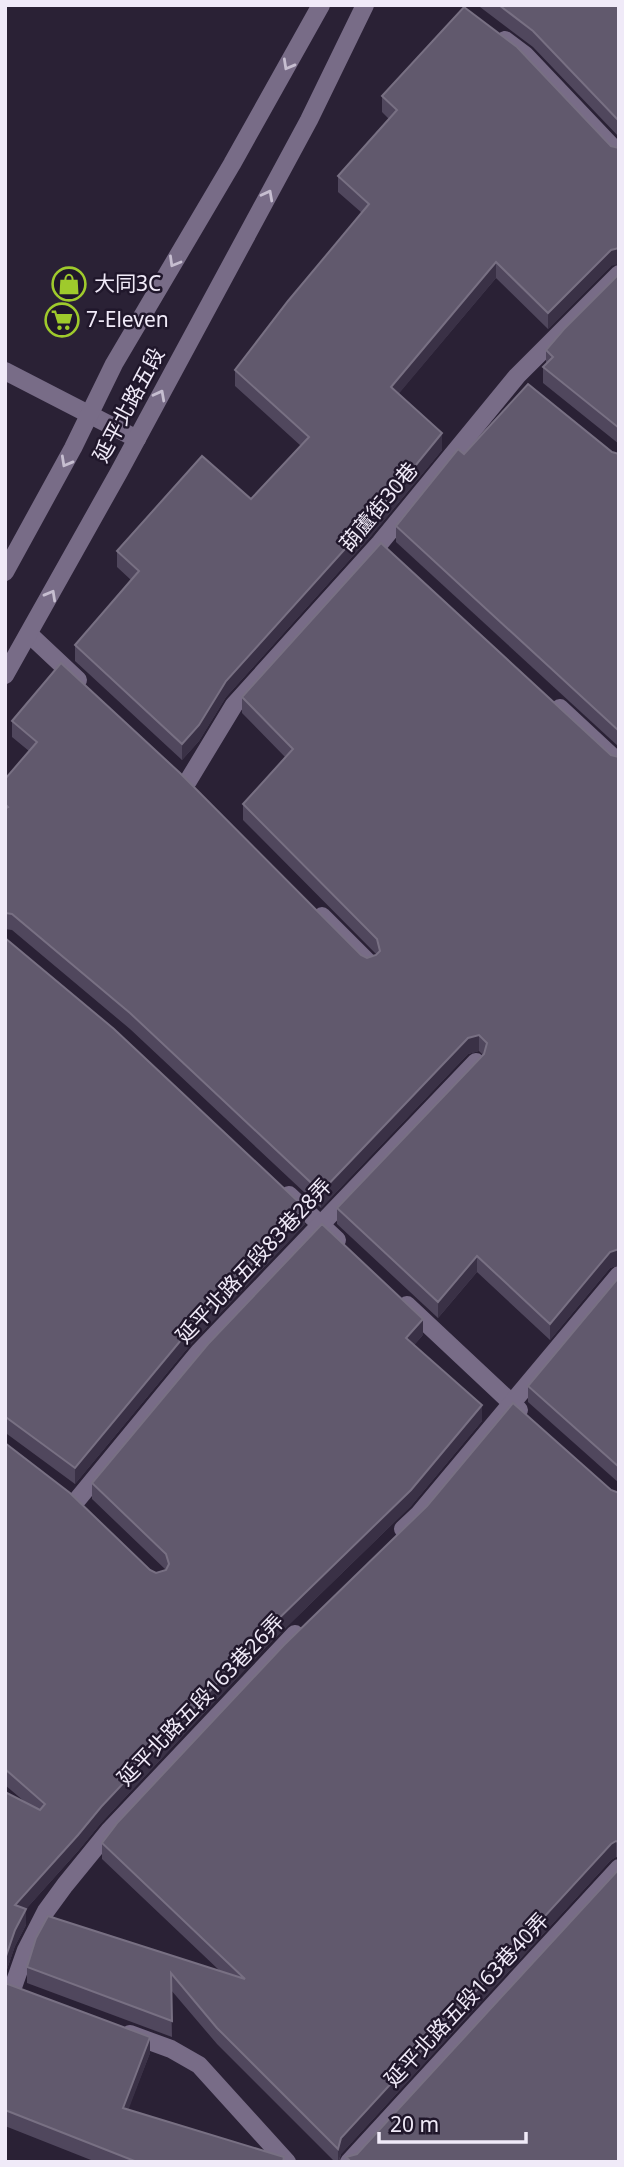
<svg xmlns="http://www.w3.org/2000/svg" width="624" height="2167" font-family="'Noto Sans','Noto Sans TC',sans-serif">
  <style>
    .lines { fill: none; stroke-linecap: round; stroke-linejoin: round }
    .minor { stroke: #786c87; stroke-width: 18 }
    .wall { fill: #50475d }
    .shaded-wall { fill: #3a3146 }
    .building { fill: #61596d; stroke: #787083; stroke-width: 2 }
    .oneway { stroke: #c6bed0 }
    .labels { text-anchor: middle; stroke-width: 5; stroke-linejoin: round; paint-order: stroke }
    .poi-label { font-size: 21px; fill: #f0eaf8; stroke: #20172b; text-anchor: start }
    .street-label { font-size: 21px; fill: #f0eaf8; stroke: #20172b }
  </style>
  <rect width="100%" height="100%" fill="#2a2135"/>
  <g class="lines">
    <!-- minor -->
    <g class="minor">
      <path d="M 505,40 L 525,55 L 619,154"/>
      <path d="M 5,371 L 137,439"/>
      <path d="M 5,572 L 73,448 L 114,364 L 232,164 L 321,5"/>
      <path d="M 29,634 L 78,680"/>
      <path d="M 5,675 L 119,472 L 309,120 L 365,5"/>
      <path d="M 560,708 L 619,763"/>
      <path d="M 188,781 L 234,705 L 380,543 L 517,376 L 619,274"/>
      <path d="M 322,916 L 369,963"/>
      <path d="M 289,1195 L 337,1240"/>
      <path d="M 407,1305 L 519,1410"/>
      <path d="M 77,1500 L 199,1352 L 476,1062"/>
      <path d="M 403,1529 L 419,1514 L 619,1275"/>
      <path d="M 12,1990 L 26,1950 L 46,1911 L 65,1885 L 109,1831 L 295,1634"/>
      <path d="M 130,2034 L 171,2049 L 199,2065 L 287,2162"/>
      <path d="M 349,2162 L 619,1868"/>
    </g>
  </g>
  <!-- wall -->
  <g class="wall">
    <path d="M 480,5 L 619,5 L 619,137 L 533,47 L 480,7 Z"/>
    <path d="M 382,96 L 611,146 L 611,266 L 548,329 L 496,278 L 398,394 L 442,450 L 371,536 L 226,697 L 199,741 L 182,760 L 75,661 L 75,645 L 131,580 L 117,567 L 117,551 L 251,499 L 301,446 L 235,386 L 235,370 L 362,213 L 338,192 L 338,176 L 389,119 L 382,112 Z"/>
    <path d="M 619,274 L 619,444 L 543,383 L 543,367 L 546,364 L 546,350 Z"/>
    <path d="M 612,452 L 619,454 L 619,747 L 396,542 L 396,526 L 464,454 Z"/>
    <path d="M 242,697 L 619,757 L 619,1265 L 610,1268 L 550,1340 L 477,1272 L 438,1318 L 337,1224 L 337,1208 L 483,1055 L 479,1051 L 468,1054 L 321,1208 L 130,1029 L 12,930 L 5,929 L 5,779 L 29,751 L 12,737 L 12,721 L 361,955 L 367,958 L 377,955 L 243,820 L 243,804 L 286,758 L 242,713 Z"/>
    <path d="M 5,938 L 305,1224 L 191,1344 L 75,1484 L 7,1434 L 5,1434 Z"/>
    <path d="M 619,1277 L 619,1483 L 528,1402 L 528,1386 Z"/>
    <path d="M 423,1335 L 414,1345 L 482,1421 L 411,1506 L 268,1645 L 101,1823 L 78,1851 L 26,1909 L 26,1925 L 15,1946 L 5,1975 L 5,1792 L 25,1802 L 5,1785 L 5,1443 L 150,1570 L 156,1573 L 166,1570 L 92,1499 L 92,1483 Z"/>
    <path d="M 611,1490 L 619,1493 L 619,1858 L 616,1857 L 611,1860 L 341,2154 L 339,2162 L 335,2162 L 217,2044 L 171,1990 L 172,2037 L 27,1983 L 27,1967 L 220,1971 L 102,1859 L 102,1843 Z"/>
    <path d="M 5,1983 L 150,2053 L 128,2109 L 284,2162 L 96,2162 L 5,2126 Z"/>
  </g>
  <!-- shaded-wall -->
  <g class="shaded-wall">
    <path d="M 619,248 L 619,264 L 611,266 L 548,329 L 548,313 L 611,250 Z"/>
    <path d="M 496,262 L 496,278 L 391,403 L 391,387 Z"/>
    <path d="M 442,433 L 442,450 L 371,536 L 226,697 L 199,741 L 182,760 L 182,744 L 226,681 Z"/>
    <path d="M 479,1035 L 479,1051 L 468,1054 L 321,1208 L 321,1192 L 468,1038 Z"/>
    <path d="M 305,1208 L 305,1224 L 191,1344 L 75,1484 L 75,1468 L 191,1328 Z"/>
    <path d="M 619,1249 L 619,1265 L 610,1268 L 550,1340 L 550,1324 L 610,1252 Z"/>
    <path d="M 477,1256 L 477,1272 L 438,1318 L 438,1302 Z"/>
    <path d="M 423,1319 L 423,1335 L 406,1354 L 406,1338 Z"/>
    <path d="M 482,1405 L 482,1421 L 411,1506 L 268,1645 L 101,1823 L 78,1851 L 26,1909 L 26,1925 L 15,1946 L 5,1975 L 5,1959 L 15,1905 L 101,1807 L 268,1629 Z"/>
    <path d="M 616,1841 L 616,1857 L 611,1860 L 341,2154 L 338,2162 L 338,2149 L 341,2138 L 611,1844 Z"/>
    <path d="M 150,2037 L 150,2053 L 123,2124 L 123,2108 Z"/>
  </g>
  <!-- building -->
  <g class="building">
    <path d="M 499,5 L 619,5 L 619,121 L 533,31 Z"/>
    <path d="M 464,7 L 517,47 L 611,146 L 619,148 L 619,248 L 611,250 L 548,313 L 496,262 L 391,387 L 442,433 L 371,520 L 226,681 L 199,725 L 182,744 L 75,645 L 139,571 L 117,551 L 202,456 L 251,499 L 309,437 L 235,370 L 288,301 L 369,204 L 338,176 L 397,110 L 382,96 Z"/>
    <path d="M 619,274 L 619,428 L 543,367 L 553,357 L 546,350 L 564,329 Z"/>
    <path d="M 528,384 L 612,452 L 619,454 L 619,731 L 396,526 L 458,449 L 464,454 Z"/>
    <path d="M 381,543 L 611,755 L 619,757 L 619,1249 L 610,1252 L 550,1324 L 477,1256 L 438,1302 L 337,1208 L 484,1054 L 487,1043 L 479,1035 L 468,1038 L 321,1192 L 130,1013 L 12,914 L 5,913 L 5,809 L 8,807 L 5,804 L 5,779 L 37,742 L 12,721 L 61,663 L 180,773 L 361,955 L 367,958 L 376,955 L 380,951 L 377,939 L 243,804 L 293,749 L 242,697 Z"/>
    <path d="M 5,938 L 114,1029 L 305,1208 L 191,1328 L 75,1468 L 7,1418 L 5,1418 Z"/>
    <path d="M 322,1224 L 423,1319 L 406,1338 L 482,1405 L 411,1490 L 268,1629 L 101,1807 L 78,1835 L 15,1905 L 26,1909 L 15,1930 L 5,1959 L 5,1792 L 40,1810 L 45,1804 L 5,1769 L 5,1443 L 70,1493 L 150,1570 L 156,1573 L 166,1570 L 169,1564 L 166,1554 L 92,1483 L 208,1344 Z"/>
    <path d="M 619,1277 L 619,1467 L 528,1386 Z"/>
    <path d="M 513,1403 L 611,1490 L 619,1493 L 619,1842 L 616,1841 L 611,1844 L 341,2138 L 338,2149 L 217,2028 L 171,1973 L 172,2021 L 27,1967 L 36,1938 L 48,1916 L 245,1979 L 102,1843 L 118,1822 L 284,1645 L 427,1506 Z"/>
    <path d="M 619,1869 L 619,2162 L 351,2162 L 346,2157 L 357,2154 Z"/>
    <path d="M 5,1983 L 150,2037 L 123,2108 L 284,2157 L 283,2162 L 137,2162 L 5,2110 Z"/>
  </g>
  <!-- one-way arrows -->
  <defs><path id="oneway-chevron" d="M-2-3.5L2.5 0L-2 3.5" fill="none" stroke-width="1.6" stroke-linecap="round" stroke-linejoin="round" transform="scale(1.75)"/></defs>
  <g class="oneway">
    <use href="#oneway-chevron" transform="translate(288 65) rotate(119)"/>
    <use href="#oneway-chevron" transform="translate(268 195) rotate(-62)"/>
    <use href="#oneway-chevron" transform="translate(174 262) rotate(120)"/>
    <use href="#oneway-chevron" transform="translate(160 395) rotate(-62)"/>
    <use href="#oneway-chevron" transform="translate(66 462) rotate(119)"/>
    <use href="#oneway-chevron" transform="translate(51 595) rotate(-61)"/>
  </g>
  <!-- icons -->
  <defs>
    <symbol id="shop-ring" viewBox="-11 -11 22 22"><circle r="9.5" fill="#20172b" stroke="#9fca2c" stroke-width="1.5"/><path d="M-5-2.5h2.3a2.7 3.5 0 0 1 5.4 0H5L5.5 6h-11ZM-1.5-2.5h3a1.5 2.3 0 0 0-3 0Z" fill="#9fca2c"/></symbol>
    <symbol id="supermarket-ring" viewBox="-11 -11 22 22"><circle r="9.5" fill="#20172b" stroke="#9fca2c" stroke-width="1.5"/><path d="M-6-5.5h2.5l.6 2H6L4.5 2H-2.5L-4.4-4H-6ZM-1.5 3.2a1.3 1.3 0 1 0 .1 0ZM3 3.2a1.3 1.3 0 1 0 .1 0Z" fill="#9fca2c"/></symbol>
  </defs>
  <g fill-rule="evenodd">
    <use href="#shop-ring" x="50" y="265" width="38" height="38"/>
    <use href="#supermarket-ring" x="43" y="301" width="38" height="38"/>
  </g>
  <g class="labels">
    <!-- poi labels -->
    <g class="poi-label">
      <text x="94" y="291">大同3C</text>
      <text x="86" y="327">7-Eleven</text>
    </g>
    <!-- street labels -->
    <g class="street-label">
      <text transform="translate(129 405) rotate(-62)" y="7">延平北路五段</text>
      <text transform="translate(379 507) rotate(-50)" y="7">葫蘆街30巷</text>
      <text transform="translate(254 1261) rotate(-47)" y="7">延平北路五段83巷28弄</text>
      <text transform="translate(201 1700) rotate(-46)" y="7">延平北路五段163巷26弄</text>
      <text transform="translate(467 2000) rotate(-47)" y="7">延平北路五段163巷40弄</text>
    </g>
  </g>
  <!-- border -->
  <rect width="624" height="2167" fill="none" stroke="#f0eaf8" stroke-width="14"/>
  <!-- scale -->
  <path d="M379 2132v10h147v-10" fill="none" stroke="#f0eaf8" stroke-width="3.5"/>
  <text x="390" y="2132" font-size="21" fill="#f0eaf8" stroke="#20172b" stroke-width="5" paint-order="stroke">20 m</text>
</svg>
